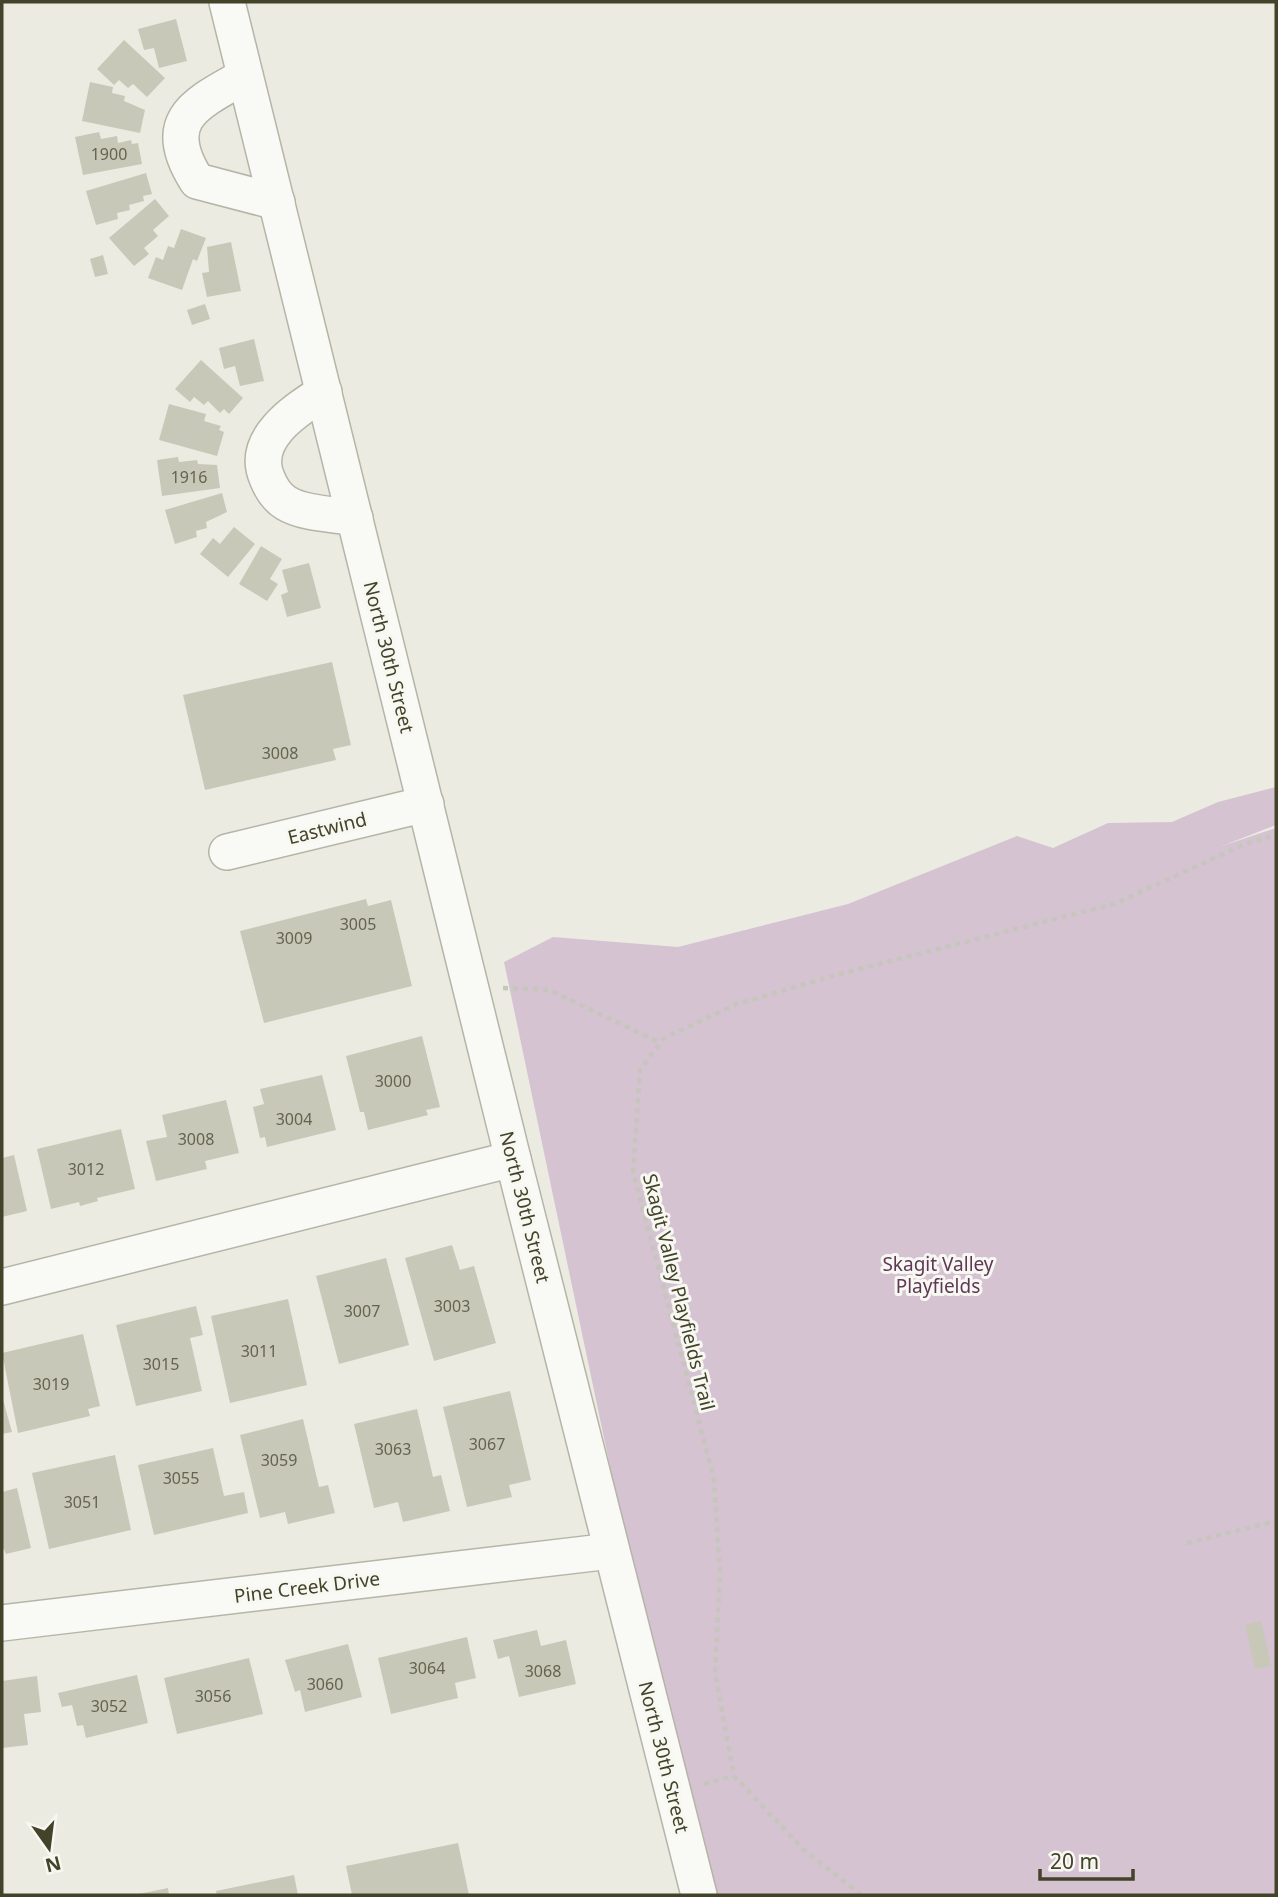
<svg xmlns="http://www.w3.org/2000/svg" width="1278" height="1897" font-family="'Noto Sans',sans-serif">
  <style>
    .green { fill: #d5c3d2 }
    .building { fill: #c8c8b9 }
    .lines { fill: none; stroke-linecap: round; stroke-linejoin: round }
    .minor-casing { stroke: #b5b5a7; stroke-width: 38 }
    .path { stroke: #c6c6bc; stroke-width: 4.5; stroke-dasharray: 5 5; stroke-linecap: butt }
    .minor { stroke: #f9f9f5; stroke-width: 35 }
    .labels { text-anchor: middle; stroke-width: 6; stroke-linejoin: round; paint-order: stroke }
    .number-label { font-size: 16px; fill: #64644e }
    .street-label { font-size: 19px; fill: #43432a; stroke: #f8f8f2 }
    .park-label { font-size: 19px; fill: #5f3757; stroke: #f8f8f2 }
  </style>
  <rect width="100%" height="100%" fill="#ebebe2"/>
  <!-- green -->
  <path class="green" d="M 1276,787 L 1276,825 L 1222,846 L 1276,828 L 1276,1895 L 700,1895 L 504,962 L 553,937 L 678,947 L 848,904 L 1017,836 L 1053,848 L 1108,823 L 1172,822 L 1218,802 Z"/>
  <!-- building -->
  <g class="building">
    <path d="M 176,19 L 187,61 L 159,68 L 154,48 L 144,50 L 138,29 Z"/>
    <path d="M 124,40 L 165,78 L 147,97 L 133,84 L 128,88 L 119,80 L 114,85 L 97,69 Z"/>
    <path d="M 90,82 L 113,87 L 112,93 L 125,96 L 124,101 L 145,110 L 140,133 L 82,121 Z"/>
    <path d="M 99,132 L 101,139 L 117,136 L 118,143 L 131,140 L 132,144 L 138,143 L 142,164 L 83,175 L 75,137 Z"/>
    <path d="M 146,173 L 152,194 L 143,196 L 144,201 L 129,205 L 130,210 L 117,213 L 118,219 L 96,225 L 86,191 Z"/>
    <path d="M 155,199 L 169,216 L 153,230 L 158,236 L 144,248 L 149,254 L 134,266 L 109,238 Z"/>
    <path d="M 181,229 L 206,238 L 197,261 L 193,259 L 182,290 L 148,278 L 156,257 L 163,260 L 168,246 L 174,248 Z"/>
    <path d="M 231,242 L 241,291 L 207,297 L 202,273 L 209,272 L 207,247 Z"/>
    <path d="M 103,255 L 108,274 L 95,277 L 90,259 Z"/>
    <path d="M 205,304 L 210,319 L 192,325 L 187,310 Z"/>
    <path d="M 254,339 L 264,381 L 240,386 L 235,366 L 224,369 L 219,348 Z"/>
    <path d="M 201,360 L 243,398 L 229,414 L 224,409 L 220,413 L 208,401 L 204,405 L 194,397 L 190,402 L 175,389 Z"/>
    <path d="M 169,404 L 206,414 L 204,421 L 221,426 L 219,430 L 224,432 L 217,456 L 159,440 Z"/>
    <path d="M 178,457 L 179,462 L 197,460 L 198,464 L 217,465 L 220,488 L 162,496 L 157,460 Z"/>
    <path d="M 222,493 L 227,512 L 206,522 L 207,528 L 196,531 L 197,537 L 175,544 L 165,510 Z"/>
    <path d="M 234,527 L 255,544 L 228,577 L 200,554 L 213,538 L 220,544 Z"/>
    <path d="M 261,546 L 282,559 L 270,579 L 278,584 L 267,601 L 239,584 Z"/>
    <path d="M 309,563 L 321,608 L 287,617 L 281,595 L 288,592 L 282,570 Z"/>
    <path d="M 332,662 L 351,745 L 333,749 L 336,760 L 205,790 L 183,695 Z"/>
    <path d="M 366,899 L 368,906 L 391,900 L 412,986 L 264,1023 L 240,931 Z"/>
    <path d="M 422,1036 L 440,1107 L 426,1110 L 428,1115 L 368,1130 L 364,1112 L 360,1112 L 346,1056 Z"/>
    <path d="M 322,1075 L 336,1130 L 267,1147 L 265,1137 L 260,1138 L 253,1107 L 264,1104 L 260,1089 Z"/>
    <path d="M 226,1100 L 239,1153 L 205,1161 L 207,1169 L 156,1181 L 146,1141 L 167,1137 L 162,1115 Z"/>
    <path d="M 121,1129 L 135,1189 L 97,1198 L 98,1201 L 80,1206 L 79,1202 L 51,1209 L 37,1149 Z"/>
    <path d="M 14,1155 L 27,1211 L 2,1217 L 2,1158 Z"/>
    <path d="M 452,1245 L 460,1270 L 474,1266 L 496,1343 L 434,1361 L 405,1258 Z"/>
    <path d="M 386,1258 L 409,1345 L 339,1364 L 316,1276 Z"/>
    <path d="M 288,1299 L 307,1385 L 230,1403 L 211,1316 Z"/>
    <path d="M 196,1306 L 203,1335 L 190,1338 L 202,1391 L 136,1406 L 116,1325 Z"/>
    <path d="M 83,1334 L 100,1406 L 88,1409 L 90,1416 L 18,1433 L 2,1353 Z"/>
    <path d="M 510,1391 L 531,1480 L 509,1485 L 512,1497 L 467,1507 L 443,1407 Z"/>
    <path d="M 2,1396 L 12,1432 L 2,1434 Z"/>
    <path d="M 417,1409 L 433,1477 L 441,1475 L 450,1511 L 403,1522 L 398,1502 L 374,1508 L 354,1424 Z"/>
    <path d="M 303,1419 L 319,1487 L 328,1485 L 335,1513 L 288,1524 L 285,1512 L 260,1518 L 240,1435 Z"/>
    <path d="M 213,1448 L 224,1496 L 244,1492 L 248,1513 L 154,1535 L 138,1465 Z"/>
    <path d="M 115,1455 L 131,1530 L 49,1549 L 32,1473 Z"/>
    <path d="M 17,1488 L 31,1548 L 6,1554 L 2,1545 L 2,1492 Z"/>
    <path d="M 1261,1621 L 1271,1666 L 1255,1669 L 1245,1625 Z"/>
    <path d="M 537,1630 L 541,1646 L 566,1640 L 576,1684 L 519,1697 L 509,1656 L 498,1659 L 493,1640 Z"/>
    <path d="M 467,1637 L 476,1678 L 455,1683 L 458,1698 L 391,1714 L 378,1658 Z"/>
    <path d="M 348,1644 L 362,1697 L 305,1712 L 300,1690 L 295,1692 L 285,1660 Z"/>
    <path d="M 249,1658 L 263,1714 L 177,1734 L 164,1678 Z"/>
    <path d="M 137,1675 L 148,1723 L 86,1738 L 83,1725 L 77,1726 L 72,1705 L 62,1707 L 58,1693 Z"/>
    <path d="M 37,1676 L 41,1712 L 24,1714 L 28,1745 L 2,1748 L 2,1681 Z"/>
    <path d="M 458,1843 L 469,1895 L 352,1895 L 346,1866 Z"/>
    <path d="M 294,1875 L 298,1895 L 217,1895 L 216,1891 Z"/>
    <path d="M 168,1888 L 169,1895 L 139,1895 L 139,1894 Z"/>
  </g>
  <g class="lines">
    <defs>
      <g id="minor">
        <path d="M 227,2 L 513,1159 L 699,1895"/>
        <path d="M 245,76 C 195,104 158,120 197,181 L 277,202"/>
        <path d="M 324,392 C 296,410 250,439 267,478 C 271,488 276,497 286,503 C 304,514 334,514 355,518"/>
        <path d="M 227,852 L 426,804"/>
        <path d="M 2,1287 L 513,1159"/>
        <path d="M 2,1623 L 611,1551"/>
      </g>
    </defs>
    <!-- minor casing -->
    <use href="#minor" class="minor-casing"/>
    <!-- path -->
    <g class="path">
      <path d="M 503,988 L 549,990 L 661,1043"/>
      <path d="M 1187,1543 L 1276,1521"/>
      <path d="M 704,1784 L 734,1776"/>
      <path d="M 861,1895 L 803,1849 L 734,1776 L 715,1672 L 720,1575 L 714,1479 L 633,1172 L 640,1070 L 664,1038 L 737,1004 L 836,975 L 1114,904 L 1245,844 L 1276,835"/>
    </g>
    <!-- minor -->
    <use href="#minor" class="minor"/>
  </g>
  <g class="labels">
    <!-- number labels -->
    <g class="number-label">
      <text x="109" y="160">1900</text>
      <text x="189" y="483">1916</text>
      <text x="280" y="759">3008</text>
      <text x="358" y="930">3005</text>
      <text x="294" y="944">3009</text>
      <text x="393" y="1087">3000</text>
      <text x="294" y="1125">3004</text>
      <text x="196" y="1145">3008</text>
      <text x="86" y="1175">3012</text>
      <text x="452" y="1312">3003</text>
      <text x="362" y="1317">3007</text>
      <text x="259" y="1357">3011</text>
      <text x="161" y="1370">3015</text>
      <text x="51" y="1390">3019</text>
      <text x="487" y="1450">3067</text>
      <text x="393" y="1455">3063</text>
      <text x="279" y="1466">3059</text>
      <text x="181" y="1484">3055</text>
      <text x="82" y="1508">3051</text>
      <text x="427" y="1674">3064</text>
      <text x="543" y="1677">3068</text>
      <text x="325" y="1690">3060</text>
      <text x="213" y="1702">3056</text>
      <text x="109" y="1712">3052</text>
    </g>
    <!-- street labels -->
    <g class="street-label">
      <text transform="translate(389 657) rotate(76)" y="7">North 30th Street</text>
      <text transform="translate(327 828) rotate(-14)" y="7">Eastwind</text>
      <text transform="translate(525 1207) rotate(76)" y="7">North 30th Street</text>
      <text transform="translate(679 1292) rotate(76)" y="7">Skagit Valley Playfields Trail</text>
      <text transform="translate(307 1587) rotate(-7)" y="7">Pine Creek Drive</text>
      <text transform="translate(664 1757) rotate(76)" y="7">North 30th Street</text>
    </g>
    <!-- park labels -->
    <g class="park-label">
      <text x="938" y="1271">Skagit Valley<tspan x="938" dy="22">Playfields</tspan></text>
    </g>
  </g>
  <!-- border -->
  <rect width="1278" height="1897" fill="none" stroke="#43432a" stroke-width="7"/>
  <!-- north arrow -->
  <g transform="translate(49 1848) rotate(166)" stroke="#f8f8f2" stroke-width="5" paint-order="stroke">
  <path d="M0-5L12 26L0 18L-12 26Z" fill="#43432a"/>
  <text y="-10" font-size="19" font-weight="bold" text-anchor="middle" fill="#43432a">N</text>
  </g>
  <!-- scale -->
  <path d="M1040 1869v10h93v-10" fill="none" stroke="#43432a" stroke-width="3.5"/>
  <text x="1050" y="1869" font-size="21" fill="#43432a" stroke="#f8f8f2" stroke-width="5" paint-order="stroke">20 m</text>
</svg>
